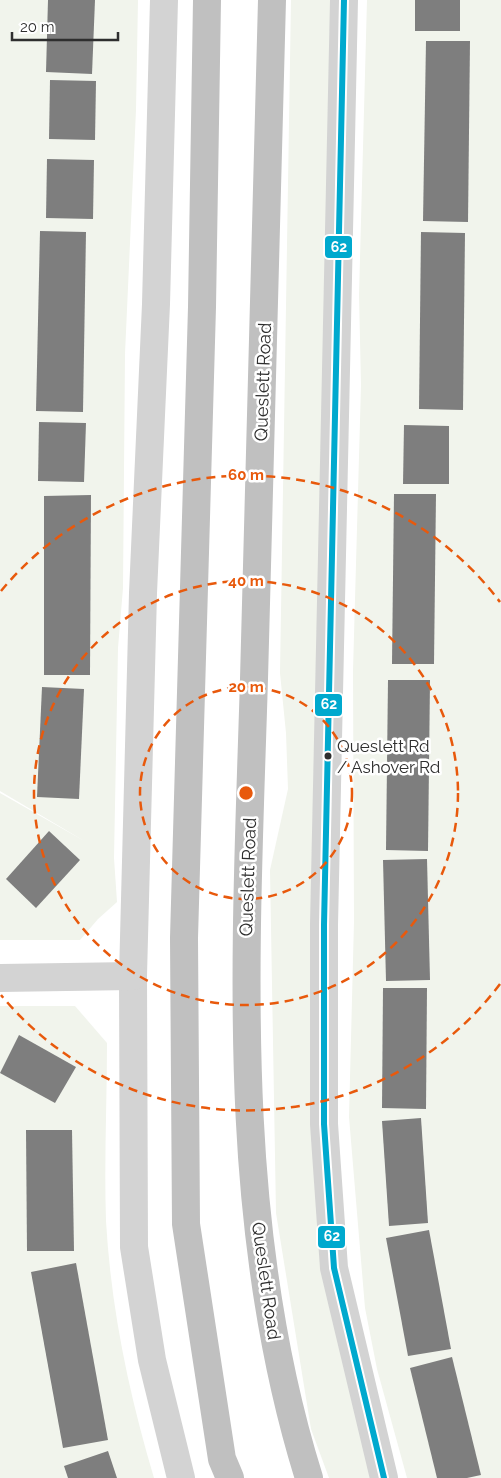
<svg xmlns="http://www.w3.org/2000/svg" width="501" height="1478" font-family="Raleway,sans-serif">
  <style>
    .green { fill: #f1f4ec }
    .building { fill: #7e7e7e }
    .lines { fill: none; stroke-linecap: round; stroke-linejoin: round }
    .street { stroke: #d3d3d3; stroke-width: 28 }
    .highway { stroke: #c0c0c0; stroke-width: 28 }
    .bus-1-casing { stroke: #fff; stroke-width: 10 }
    .bus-1 { stroke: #00a9ce; stroke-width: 6 }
    .ring { fill: none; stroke: #e8590c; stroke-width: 2.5; stroke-dasharray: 9 6 }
    .bus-dot { fill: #2e2e2e; stroke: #fff; stroke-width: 2 }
    .labels { text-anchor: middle; stroke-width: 5; stroke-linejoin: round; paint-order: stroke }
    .bus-label { font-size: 17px; fill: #2e2e2e; stroke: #fff; text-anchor: start }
    .street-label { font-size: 18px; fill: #2e2e2e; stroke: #fff }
    .centre { fill: #e8590c; stroke: #fff; stroke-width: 2.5 }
    .ring-label { font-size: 15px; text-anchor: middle; font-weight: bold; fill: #e8590c; stroke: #fff; stroke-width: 5; stroke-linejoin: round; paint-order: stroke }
    .line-badge { stroke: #fff; stroke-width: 2 }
    .badge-label { font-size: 14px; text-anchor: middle; font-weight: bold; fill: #fff }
  </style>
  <rect width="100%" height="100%" fill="#fff"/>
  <!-- green -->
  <g class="green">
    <path d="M 0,0 L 138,0 L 136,110 L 125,354 L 123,588 L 118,648 L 114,858 L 117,902 L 98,919 L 80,940 L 0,940 L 0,793 L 86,842 L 0,791 Z"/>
    <path d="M 291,0 L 333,0 L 310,970 L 315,1190 L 372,1478 L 329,1478 L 311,1429 L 276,1213 L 270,870 L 288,789 L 286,733 L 280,673 Z"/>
    <path d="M 367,0 L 501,0 L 501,1478 L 407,1478 L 377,1369 L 365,1308 L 349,1117 L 354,921 L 353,671 L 361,385 L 359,295 Z"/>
    <path d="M 0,1006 L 75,1006 L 107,1043 C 107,1102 104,1162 106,1221 C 111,1309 129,1394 154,1478 L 0,1478 Z"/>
  </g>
  <!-- building -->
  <g class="building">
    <path d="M 48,0 L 95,0 L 92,74 L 46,72 Z"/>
    <rect x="415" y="0" width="45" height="31"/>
    <path d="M 426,41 L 470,41 L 468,222 L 423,221 Z"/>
    <path d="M 50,80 L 96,81 L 95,140 L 49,139 Z"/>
    <path d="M 47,159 L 94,160 L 93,219 L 46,218 Z"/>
    <path d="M 40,231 L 86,232 L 83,412 L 36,411 Z"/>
    <path d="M 421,232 L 465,233 L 463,410 L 419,409 Z"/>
    <path d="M 39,422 L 86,423 L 84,482 L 38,481 Z"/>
    <path d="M 404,425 L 449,426 L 449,484 L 403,484 Z"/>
    <path d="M 394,494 L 436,494 L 434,664 L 392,664 Z"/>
    <path d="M 91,495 L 90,675 L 44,675 L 44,496 Z"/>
    <path d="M 388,680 L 430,680 L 428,851 L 386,850 Z"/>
    <path d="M 42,687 L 84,689 L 79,799 L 37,797 Z"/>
    <path d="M 49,831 L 80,860 L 36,908 L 6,879 Z"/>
    <path d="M 427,859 L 430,980 L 386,981 L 383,860 Z"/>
    <path d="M 383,988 L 427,988 L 426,1109 L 382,1108 Z"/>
    <path d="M 19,1035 L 76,1067 L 55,1103 L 0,1073 Z"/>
    <path d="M 421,1118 L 428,1223 L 389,1226 L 382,1121 Z"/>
    <path d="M 26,1130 L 72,1130 L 74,1251 L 27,1251 Z"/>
    <path d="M 429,1230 L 451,1349 L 408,1356 L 386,1238 Z"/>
    <path d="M 76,1263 L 108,1440 L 63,1448 L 31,1272 Z"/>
    <path d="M 452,1357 L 481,1475 L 467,1478 L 437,1478 L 410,1368 Z"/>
    <path d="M 108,1451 L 117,1478 L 68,1478 L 64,1466 Z"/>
  </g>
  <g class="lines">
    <!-- street -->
    <g class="street">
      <path d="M 164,0 L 156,304 L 143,593 L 133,976 L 134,1247 L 152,1360 L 181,1478"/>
      <path d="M 344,0 L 324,925 L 324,1124 L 334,1268 L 384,1478"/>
      <path d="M 0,978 L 133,976"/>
    </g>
    <!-- highway -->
    <g class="highway">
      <path d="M 207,0 L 202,307 L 184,938 L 186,1224 L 222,1459 L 230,1478"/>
      <path d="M 272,0 C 267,226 261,452 254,679 C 246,946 228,1219 309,1478"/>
    </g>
    <defs>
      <path id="bus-1" d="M 344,0 L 324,925 L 324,1124 L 334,1268 L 384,1478"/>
    </defs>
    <!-- bus-1 casing -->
    <use href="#bus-1" class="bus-1-casing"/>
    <!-- bus-1 -->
    <use href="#bus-1" class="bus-1"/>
  </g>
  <!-- distance rings -->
  <g class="ring">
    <circle cx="246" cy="793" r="106"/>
    <circle cx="246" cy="793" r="212"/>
    <path d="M500 984A318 318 0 0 1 1 995M1 591A318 318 0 0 1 500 602"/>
  </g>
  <!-- markers -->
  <circle class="bus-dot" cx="328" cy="756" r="4.5"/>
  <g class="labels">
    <!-- bus labels -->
    <g class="bus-label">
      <text x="337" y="752">Queslett Rd<tspan x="337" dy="21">/ Ashover Rd</tspan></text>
    </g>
    <!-- street labels -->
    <g class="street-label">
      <text transform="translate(263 382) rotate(-88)" y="6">Queslett Road</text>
      <text transform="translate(248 877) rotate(-88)" y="6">Queslett Road</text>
      <text transform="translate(266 1281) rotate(82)" y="6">Queslett Road</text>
    </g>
  </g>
  <circle cx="246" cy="793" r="8" class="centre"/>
  <g class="ring-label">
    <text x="246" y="480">60 m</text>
    <text x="246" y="586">40 m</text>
    <text x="246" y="692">20 m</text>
  </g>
  <g class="line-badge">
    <rect x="324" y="235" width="29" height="24" rx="5" fill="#00a9ce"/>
    <rect x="314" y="693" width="29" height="24" rx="5" fill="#00a9ce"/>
    <rect x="317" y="1225" width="29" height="24" rx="5" fill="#00a9ce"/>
  </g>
  <g class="badge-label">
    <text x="339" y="252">62</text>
    <text x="329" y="709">62</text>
    <text x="332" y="1241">62</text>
  </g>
  <!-- scale -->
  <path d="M12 32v8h106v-8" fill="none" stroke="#2e2e2e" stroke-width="2.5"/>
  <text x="20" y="32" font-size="15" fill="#2e2e2e" stroke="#ffffff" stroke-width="4" paint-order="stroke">20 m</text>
</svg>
